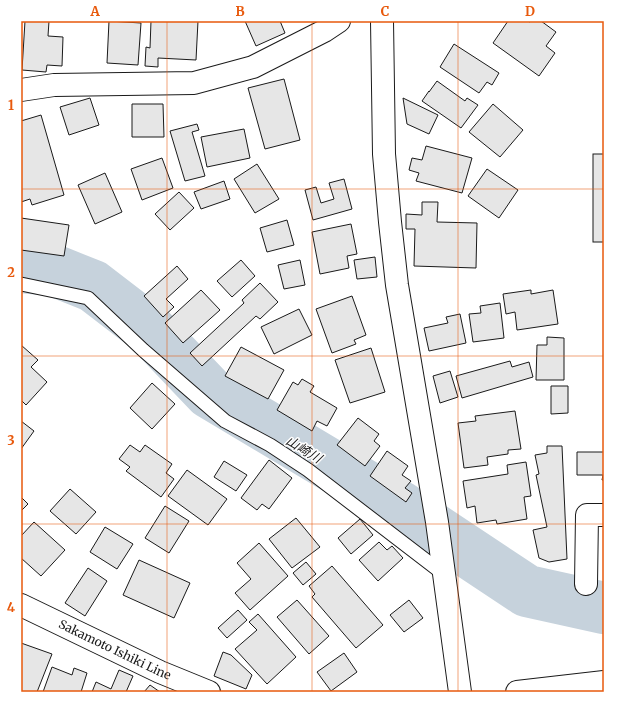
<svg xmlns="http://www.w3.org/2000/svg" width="625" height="713" font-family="Merriweather,'Noto Sans JP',serif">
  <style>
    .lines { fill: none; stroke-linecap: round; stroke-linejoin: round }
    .river { stroke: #c6d2dc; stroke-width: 52 }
    .building { fill: #e6e6e6; stroke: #1a1a1a }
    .service-casing { stroke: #1a1a1a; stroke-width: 15 }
    .minor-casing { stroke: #1a1a1a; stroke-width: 24 }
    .secondary-casing { stroke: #1a1a1a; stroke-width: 24 }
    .service { stroke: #fff; stroke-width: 13 }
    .minor { stroke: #fff; stroke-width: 22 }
    .secondary { stroke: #fff; stroke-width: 22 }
    .grid { fill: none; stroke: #e8590c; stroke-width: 1; stroke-opacity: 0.55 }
    .labels { text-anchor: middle; stroke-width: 3; stroke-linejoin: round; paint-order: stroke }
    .street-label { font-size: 12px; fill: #1a1a1a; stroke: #fff }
    .water-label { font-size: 13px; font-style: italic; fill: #1a1a1a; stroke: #fff }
    .neatline { fill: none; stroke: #e8590c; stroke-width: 1.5 }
    .grid-label { font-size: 13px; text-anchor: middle; font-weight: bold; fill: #e8590c }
  </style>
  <rect width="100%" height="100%" fill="#fff"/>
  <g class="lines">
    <!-- river -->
    <path class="river" d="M 21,267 L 53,270 L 93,286 L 149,329 L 210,393 L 399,506 L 527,591 L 604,608"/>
  </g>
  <!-- building -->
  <g class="building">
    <path d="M 25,21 L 49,21 L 48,36 L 63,37 L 62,66 L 47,65 L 46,72 L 22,70 Z"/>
    <path d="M 109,21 L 141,23 L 138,65 L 107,63 Z"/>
    <path d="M 151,21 L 198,21 L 196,60 L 158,58 L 158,67 L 145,66 L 146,47 L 150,48 Z"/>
    <path d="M 245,21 L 280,21 L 285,33 L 256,46 Z"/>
    <path d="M 508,21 L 528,21 L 530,22 L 531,21 L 541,21 L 556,32 L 546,46 L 555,53 L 539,76 L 493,43 Z"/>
    <path d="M 454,44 L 499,73 L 492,85 L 487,82 L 479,93 L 440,67 Z"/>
    <path d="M 284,79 L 300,140 L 265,149 L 248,88 Z"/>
    <path d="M 437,81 L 465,101 L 467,98 L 478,105 L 461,128 L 422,101 L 429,91 L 429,92 Z"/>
    <path d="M 90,98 L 99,125 L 69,135 L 60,107 Z"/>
    <path d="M 403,98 L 438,115 L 429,134 L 407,124 Z"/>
    <path d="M 132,104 L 163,104 L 164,137 L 132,137 Z"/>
    <path d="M 493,104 L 523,130 L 500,157 L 469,132 Z"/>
    <path d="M 41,115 L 64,195 L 32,205 L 30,199 L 21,202 L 21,121 Z"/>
    <path d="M 197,124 L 199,130 L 192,132 L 205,176 L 185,181 L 170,131 Z"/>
    <path d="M 244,129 L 250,158 L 207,167 L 201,137 Z"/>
    <path d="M 426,146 L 472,158 L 462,193 L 416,181 L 419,173 L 409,170 L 412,158 L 422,160 Z"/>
    <rect x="593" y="154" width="11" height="88"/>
    <path d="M 162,158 L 173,188 L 142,200 L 131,169 Z"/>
    <path d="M 257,164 L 279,199 L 255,213 L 234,179 Z"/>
    <path d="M 487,169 L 518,190 L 499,218 L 468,196 Z"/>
    <path d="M 105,173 L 122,212 L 95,224 L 78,185 Z"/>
    <path d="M 344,179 L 352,209 L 313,220 L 305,190 L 316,187 L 321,203 L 334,199 L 329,183 Z"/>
    <path d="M 224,181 L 230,199 L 201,209 L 194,192 Z"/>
    <path d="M 179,192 L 194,208 L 170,230 L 155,214 Z"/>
    <path d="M 422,202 L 438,202 L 437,222 L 477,223 L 476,268 L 414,266 L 415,229 L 406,229 L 406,214 L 422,215 Z"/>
    <path d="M 21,218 L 69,225 L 64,256 L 21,250 Z"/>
    <path d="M 287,220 L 294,245 L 267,252 L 260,228 Z"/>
    <path d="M 351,224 L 357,254 L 347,256 L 349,268 L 320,274 L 312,232 Z"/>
    <path d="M 375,257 L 377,277 L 357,279 L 354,260 Z"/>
    <path d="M 241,260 L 255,276 L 232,297 L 217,281 Z"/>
    <path d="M 300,260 L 305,285 L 284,289 L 278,265 Z"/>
    <path d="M 177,266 L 188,279 L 166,299 L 174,307 L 163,317 L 144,296 Z"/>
    <path d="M 260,283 L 278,302 L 260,319 L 256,316 L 202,366 L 190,353 L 244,303 L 242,300 Z"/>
    <path d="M 201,290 L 220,310 L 183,343 L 165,323 Z"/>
    <path d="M 531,290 L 531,294 L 553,290 L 558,324 L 517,330 L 515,312 L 506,314 L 503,294 Z"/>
    <path d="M 352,296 L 366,335 L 354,340 L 356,344 L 332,353 L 316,309 Z"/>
    <path d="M 500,303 L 504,338 L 473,342 L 469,314 L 481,313 L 480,306 Z"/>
    <path d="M 299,309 L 312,335 L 274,354 L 261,327 Z"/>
    <path d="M 460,314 L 466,343 L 429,351 L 424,328 L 448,323 L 446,317 Z"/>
    <path d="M 547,337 L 564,338 L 564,380 L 536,380 L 537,345 L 547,345 Z"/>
    <path d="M 21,345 L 38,360 L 31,367 L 47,382 L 26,405 L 21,400 Z"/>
    <path d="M 241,347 L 284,370 L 268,399 L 225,376 Z"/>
    <path d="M 371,348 L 385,392 L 350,403 L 335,360 Z"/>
    <path d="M 510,361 L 512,367 L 529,362 L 533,377 L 462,398 L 456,376 Z"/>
    <path d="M 450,371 L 458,397 L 440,403 L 433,376 Z"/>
    <path d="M 302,379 L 314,386 L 310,392 L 337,408 L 327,426 L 317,421 L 312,431 L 277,410 L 293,382 L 298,385 Z"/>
    <path d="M 152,383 L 175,404 L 152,429 L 130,408 Z"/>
    <path d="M 551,386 L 568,386 L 568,413 L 551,414 Z"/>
    <path d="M 515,411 L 521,449 L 508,450 L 508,454 L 487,457 L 488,465 L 464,468 L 458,423 L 476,421 L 475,416 Z"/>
    <path d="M 358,418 L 379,434 L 374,441 L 380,446 L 365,466 L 337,445 Z"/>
    <path d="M 21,421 L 34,431 L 21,449 Z"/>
    <path d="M 130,445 L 140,452 L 145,445 L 172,464 L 166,473 L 174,479 L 161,497 L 126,471 L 130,467 L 119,459 Z"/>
    <path d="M 547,446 L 562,446 L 567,559 L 549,562 L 539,558 L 533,530 L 547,527 L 536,475 L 539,474 L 535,455 L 547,453 Z"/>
    <path d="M 387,451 L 408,466 L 402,475 L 411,481 L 405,488 L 412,493 L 406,502 L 370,476 Z"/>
    <path d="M 577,452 L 604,452 L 604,480 L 602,480 L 603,475 L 577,475 Z"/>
    <path d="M 269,460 L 292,478 L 269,509 L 262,504 L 257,510 L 241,498 Z"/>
    <path d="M 224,461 L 247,475 L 236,491 L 214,477 Z"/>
    <path d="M 526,462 L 531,496 L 524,497 L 527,519 L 497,524 L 496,520 L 477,523 L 475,506 L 467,508 L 463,481 L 508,474 L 507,465 Z"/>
    <path d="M 187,470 L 227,499 L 208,525 L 168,496 Z"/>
    <path d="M 70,489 L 96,512 L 76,534 L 50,511 Z"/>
    <path d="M 21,497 L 28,504 L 21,511 Z"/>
    <path d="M 165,506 L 189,521 L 169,553 L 145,538 Z"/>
    <path d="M 296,518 L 320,547 L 292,568 L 269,539 Z"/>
    <path d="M 360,519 L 373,535 L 351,554 L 338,538 Z"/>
    <path d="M 34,522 L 65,550 L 41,576 L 21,558 L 21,536 Z"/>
    <path d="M 105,527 L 133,544 L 117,569 L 90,552 Z"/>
    <path d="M 379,542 L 387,550 L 392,546 L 403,558 L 378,581 L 359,560 Z"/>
    <path d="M 259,543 L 288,576 L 250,610 L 235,593 L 251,579 L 237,563 Z"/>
    <path d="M 139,560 L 190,583 L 174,618 L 123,595 Z"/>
    <path d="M 306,562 L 316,574 L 303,585 L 293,573 Z"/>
    <path d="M 332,566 L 383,625 L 356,648 L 312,597 L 315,594 L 309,586 Z"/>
    <path d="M 88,568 L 107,581 L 85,616 L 65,603 Z"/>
    <path d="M 297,600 L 329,636 L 309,654 L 277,617 Z"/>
    <path d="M 409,600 L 423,618 L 404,632 L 390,615 Z"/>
    <path d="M 238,610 L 247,620 L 227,638 L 218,628 Z"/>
    <path d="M 258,614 L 296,657 L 267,684 L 235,649 L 257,630 L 249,622 Z"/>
    <path d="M 21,643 L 52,654 L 37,692 L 21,692 Z"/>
    <path d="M 223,652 L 231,655 L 252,675 L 246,689 L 214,676 Z"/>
    <path d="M 344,653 L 357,672 L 331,691 L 317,672 Z"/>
    <path d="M 52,667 L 72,675 L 74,668 L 87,673 L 81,692 L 43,692 Z"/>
    <path d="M 119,670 L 133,676 L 126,692 L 92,692 L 96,682 L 111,689 Z"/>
    <path d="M 150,685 L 160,692 L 144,692 Z"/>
  </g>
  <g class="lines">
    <defs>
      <path id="service" d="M 21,284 L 88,298 L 143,350 L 225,421 L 270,445 L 308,470 L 445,575"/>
      <g id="minor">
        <path d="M 382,21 L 384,154 L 390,222 L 397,285 L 437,522 L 460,692"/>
        <path d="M 21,90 L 54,85 L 194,83 L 253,67 L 324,31 L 339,21"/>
        <path d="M 586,584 L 587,515 L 604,515"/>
      </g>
      <g id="secondary">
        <path id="s1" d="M 21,605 L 160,672 L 209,692"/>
        <path d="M 517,692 L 604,682"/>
      </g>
    </defs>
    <!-- service casing -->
    <use href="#service" class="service-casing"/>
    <!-- minor casing -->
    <use href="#minor" class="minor-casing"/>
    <!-- secondary casing -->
    <use href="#secondary" class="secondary-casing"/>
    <!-- service -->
    <use href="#service" class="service"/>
    <!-- minor -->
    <use href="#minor" class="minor"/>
    <!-- secondary -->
    <use href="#secondary" class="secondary"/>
  </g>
  <!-- grid -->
  <path class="grid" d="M 167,21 L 167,692M 312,21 L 312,692M 458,21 L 458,692M 21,189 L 604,189M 21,356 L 604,356M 21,524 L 604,524"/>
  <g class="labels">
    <!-- street labels -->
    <g class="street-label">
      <text dy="4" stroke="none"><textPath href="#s1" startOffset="104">Sakamoto Ishiki Line</textPath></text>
    </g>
    <!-- water labels -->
    <g class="water-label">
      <text transform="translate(304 449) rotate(31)" y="5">山崎川</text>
    </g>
  </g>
  <!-- border -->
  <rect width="625" height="713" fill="none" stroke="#ffffff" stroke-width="44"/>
  <rect x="22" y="22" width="581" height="669" class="neatline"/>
  <g class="grid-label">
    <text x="95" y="16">A</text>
    <text x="240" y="16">B</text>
    <text x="385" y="16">C</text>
    <text x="530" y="16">D</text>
    <text x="11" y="110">1</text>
    <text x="11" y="277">2</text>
    <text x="11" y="445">3</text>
    <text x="11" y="612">4</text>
  </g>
</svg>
